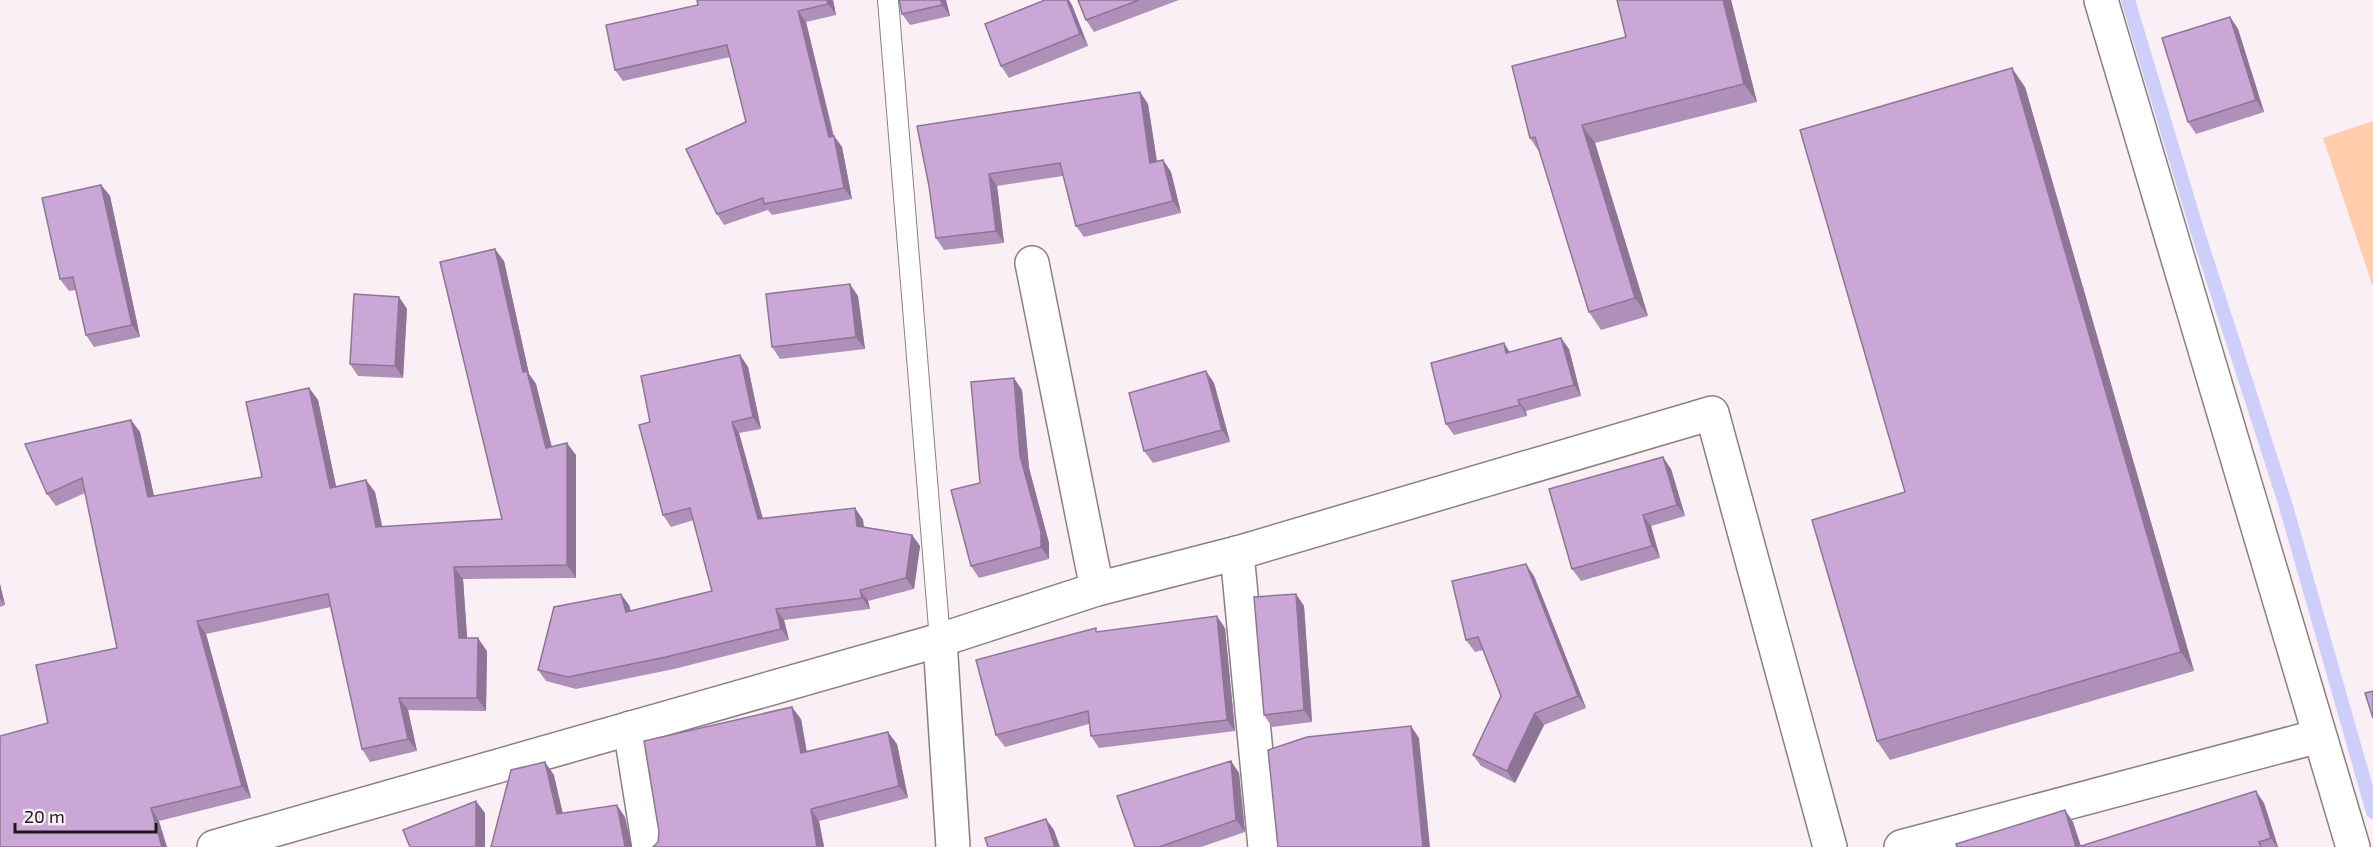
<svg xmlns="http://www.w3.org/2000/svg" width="2373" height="847" font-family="'Exo 2',sans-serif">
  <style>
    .green { fill: #ffcdac }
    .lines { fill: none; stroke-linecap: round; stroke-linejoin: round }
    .stream { stroke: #cecefb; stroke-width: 14 }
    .service-casing { stroke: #8a8084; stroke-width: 22 }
    .minor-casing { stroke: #8a8084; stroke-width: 36 }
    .tertiary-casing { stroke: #8a8084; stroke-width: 36 }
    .service { stroke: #fff; stroke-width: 20 }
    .minor { stroke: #fff; stroke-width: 33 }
    .tertiary { stroke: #fff; stroke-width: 33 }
    .wall { fill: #af90b9 }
    .shaded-wall { fill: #8e7596 }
    .building { fill: #cba7d7; stroke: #8e7596; stroke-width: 1.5 }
  </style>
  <rect width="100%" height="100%" fill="#faeff4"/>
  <!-- green -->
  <path class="green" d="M 2373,121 L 2373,287 L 2323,138 Z"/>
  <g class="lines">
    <!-- stream -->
    <path class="stream" d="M 2128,0 L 2198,233 L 2285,503 L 2373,812"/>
    <defs>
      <path id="service" d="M 888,0 L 940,640"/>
      <g id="minor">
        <path d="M 1032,263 L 1097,589"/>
        <path d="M 1237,553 L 1265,847"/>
        <path d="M 940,640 L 953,847"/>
        <path d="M 630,728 L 649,847"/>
        <path d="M 214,847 L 940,640 L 1097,589 L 1237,553 L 1712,413 L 1830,847"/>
        <path d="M 1901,847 L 2319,736"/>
      </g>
      <path id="tertiary" d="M 2101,0 L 2353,847"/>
    </defs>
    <!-- service casing -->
    <use href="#service" class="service-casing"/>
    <!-- minor casing -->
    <use href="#minor" class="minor-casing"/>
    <!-- tertiary casing -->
    <use href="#tertiary" class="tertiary-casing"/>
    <!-- service -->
    <use href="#service" class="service"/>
    <!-- minor -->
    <use href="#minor" class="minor"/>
    <!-- tertiary -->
    <use href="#tertiary" class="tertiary"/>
  </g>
  <!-- wall -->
  <g class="wall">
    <path d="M 833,0 L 836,15 L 806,22 L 834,136 L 842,147 L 852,199 L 772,215 L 768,210 L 724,225 L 717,214 L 746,122 L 730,57 L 623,81 L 615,70 Z"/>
    <path d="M 899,0 L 946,0 L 950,16 L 910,25 L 902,14 Z"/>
    <path d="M 1078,0 L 1179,0 L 1094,32 L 1086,20 Z"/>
    <path d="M 1731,0 L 1757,102 L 1595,143 L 1648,316 L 1601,330 L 1589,312 L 1540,153 L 1530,138 L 1626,37 Z"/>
    <path d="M 1072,5 L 1088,46 L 1009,78 L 1001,66 Z"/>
    <path d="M 2230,17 L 2238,29 L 2264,112 L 2196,134 L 2188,122 Z"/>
    <path d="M 2025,87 L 2194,671 L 1890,760 L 1877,741 L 1905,492 Z"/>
    <path d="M 1140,92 L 1148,104 L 1157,162 L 1163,160 L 1171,172 L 1181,213 L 1084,237 L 1076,226 L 1063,176 L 997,186 L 1004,243 L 944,250 L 936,238 L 929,186 Z"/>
    <path d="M 101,185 L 110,196 L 140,337 L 94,347 L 86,335 L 76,290 L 69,291 L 60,279 Z"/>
    <path d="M 504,261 L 529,374 L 536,384 L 552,447 L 576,455 L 576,578 L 463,579 L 467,638 L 487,651 L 486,711 L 408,710 L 417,751 L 370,762 L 362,749 L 331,607 L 206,634 L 251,798 L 159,821 L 48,723 L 117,648 L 85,493 L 56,506 L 47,494 L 131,420 L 140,432 L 154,496 L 262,477 L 309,388 L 318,400 L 336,487 L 375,492 L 382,527 L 502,519 Z"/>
    <path d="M 858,296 L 865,349 L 780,359 L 772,347 Z"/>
    <path d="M 399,297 L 407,309 L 403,378 L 358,376 L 350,364 Z"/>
    <path d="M 1561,338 L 1569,349 L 1581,396 L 1526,411 L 1527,416 L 1454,435 L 1446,424 L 1510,352 Z"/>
    <path d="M 740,355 L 748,367 L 761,429 L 739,433 L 763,519 L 855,508 L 863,520 L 864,527 L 912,535 L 920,546 L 914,589 L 868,601 L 870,609 L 784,620 L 789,640 L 674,669 L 576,689 L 546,681 L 538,670 L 629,605 L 631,611 L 712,591 L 694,520 L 671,527 L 663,515 L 650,422 Z"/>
    <path d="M 1206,371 L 1214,383 L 1230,442 L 1153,463 L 1144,451 Z"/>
    <path d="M 1022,390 L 1029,468 L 1049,543 L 1049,559 L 979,578 L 971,566 L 980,483 Z"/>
    <path d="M 1671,469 L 1685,516 L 1651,526 L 1660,558 L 1581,581 L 1572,569 Z"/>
    <path d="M 1534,576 L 1586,708 L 1544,725 L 1515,783 L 1481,766 L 1473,755 L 1501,696 L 1483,650 L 1475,652 L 1466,640 Z"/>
    <path d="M 0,584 L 5,605 L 0,607 Z"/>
    <path d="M 1296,594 L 1304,606 L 1312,722 L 1272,727 L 1264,715 Z"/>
    <path d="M 1225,628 L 1235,731 L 1099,748 L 1091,736 L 1089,724 L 1005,747 L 996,735 L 1099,632 Z"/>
    <path d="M 801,719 L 807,752 L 897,744 L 908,798 L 819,821 L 824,847 L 653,847 Z"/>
    <path d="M 1231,761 L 1239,773 L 1245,832 L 1201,847 L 1135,847 Z"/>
    <path d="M 2264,803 L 2278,847 L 1957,847 L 2065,810 L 2073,822 L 2081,846 Z"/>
  </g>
  <!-- shaded-wall -->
  <g class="shaded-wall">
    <path d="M 827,0 L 833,0 L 836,15 L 828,4 Z"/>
    <path d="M 941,0 L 946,0 L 950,16 L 942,5 Z"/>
    <path d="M 1067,0 L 1069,0 L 1072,5 L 1088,46 L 1080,34 Z"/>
    <path d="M 1723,0 L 1731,0 L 1757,102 L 1744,84 Z"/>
    <path d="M 798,11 L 806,22 L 836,148 L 834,136 L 842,147 L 852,199 L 844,188 L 829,137 Z"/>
    <path d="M 2230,17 L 2238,29 L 2264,112 L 2256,100 Z"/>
    <path d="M 2012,68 L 2025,87 L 2194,671 L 2181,652 Z"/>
    <path d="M 1140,92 L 1148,104 L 1159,175 L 1150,163 Z"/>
    <path d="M 1582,125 L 1595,143 L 1648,316 L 1635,298 Z"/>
    <path d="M 1163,160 L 1171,172 L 1181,213 L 1173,201 Z"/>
    <path d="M 989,174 L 997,186 L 1004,243 L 996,231 Z"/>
    <path d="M 101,185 L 110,196 L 140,337 L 132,325 Z"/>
    <path d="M 495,249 L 504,261 L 529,374 L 536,384 L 555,461 L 546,448 L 523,372 Z"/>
    <path d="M 850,284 L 858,296 L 865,349 L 856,337 Z"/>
    <path d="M 399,297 L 407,309 L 403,378 L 395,366 Z"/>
    <path d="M 1561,338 L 1569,349 L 1581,396 L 1574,385 Z"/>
    <path d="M 1504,343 L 1511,354 L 1506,353 Z"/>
    <path d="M 740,355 L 748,367 L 761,429 L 753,417 Z"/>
    <path d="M 1206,371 L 1214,383 L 1230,442 L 1222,430 Z"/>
    <path d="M 1014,378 L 1022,390 L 1029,468 L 1049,543 L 1049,559 L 1041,547 L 1020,456 Z"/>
    <path d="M 309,388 L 318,400 L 339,500 L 330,488 Z"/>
    <path d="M 1518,400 L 1526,411 L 1527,416 L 1520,405 Z"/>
    <path d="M 131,420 L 140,432 L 157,510 L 148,497 Z"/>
    <path d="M 732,422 L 739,433 L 766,530 L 758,519 Z"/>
    <path d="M 567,443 L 576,455 L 576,578 L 567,565 Z"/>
    <path d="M 1663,457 L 1671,469 L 1685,516 L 1677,505 Z"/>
    <path d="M 366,480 L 375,492 L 385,540 L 376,527 Z"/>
    <path d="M 855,508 L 863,520 L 865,538 L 857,526 Z"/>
    <path d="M 1643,515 L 1651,526 L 1660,558 L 1652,546 Z"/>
    <path d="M 912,535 L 920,546 L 914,589 L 906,578 Z"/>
    <path d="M 1526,564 L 1534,576 L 1586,708 L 1578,696 Z"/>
    <path d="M 454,567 L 463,579 L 468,650 L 459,638 Z"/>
    <path d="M 0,584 L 5,605 L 0,598 Z"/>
    <path d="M 860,590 L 868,601 L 870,609 L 862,598 Z"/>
    <path d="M 621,594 L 629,605 L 634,624 L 626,612 Z"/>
    <path d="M 1296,594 L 1304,606 L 1312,722 L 1304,710 Z"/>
    <path d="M 776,609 L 784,620 L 789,640 L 781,629 Z"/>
    <path d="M 1217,616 L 1225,628 L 1235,731 L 1227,720 Z"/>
    <path d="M 197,621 L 206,634 L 251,798 L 242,786 Z"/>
    <path d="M 478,638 L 487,651 L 486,711 L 477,698 Z"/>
    <path d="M 399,698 L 408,710 L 417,751 L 408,739 Z"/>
    <path d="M 792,707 L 801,719 L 809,766 L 801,753 Z"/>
    <path d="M 1535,713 L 1544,725 L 1515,783 L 1507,771 Z"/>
    <path d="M 1411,726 L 1419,738 L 1430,847 L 1423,847 Z"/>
    <path d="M 888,732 L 897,744 L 908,798 L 899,786 Z"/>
    <path d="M 1231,761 L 1239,773 L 1245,832 L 1236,820 Z"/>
    <path d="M 545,762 L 554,775 L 566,827 L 557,814 Z"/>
    <path d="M 2256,791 L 2264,803 L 2278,847 L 2277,847 L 2271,838 Z"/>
    <path d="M 476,801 L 485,813 L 485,847 L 476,847 Z"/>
    <path d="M 617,805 L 625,817 L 632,847 L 626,847 L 625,846 Z"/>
    <path d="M 151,808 L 159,821 L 167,847 L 162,847 Z"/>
    <path d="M 811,809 L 819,821 L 824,847 L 817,847 Z"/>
    <path d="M 2065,810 L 2073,822 L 2081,847 L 2076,847 Z"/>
    <path d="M 1046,819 L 1054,830 L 1060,847 L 1055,847 Z"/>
  </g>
  <!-- building -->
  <g class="building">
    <path d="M 697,0 L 827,0 L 828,4 L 798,11 L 829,137 L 834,136 L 844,188 L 764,204 L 763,198 L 717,214 L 686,149 L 746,122 L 727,45 L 615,70 L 606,25 L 698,5 Z"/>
    <path d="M 899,0 L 941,0 L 942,5 L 902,14 Z"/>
    <path d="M 1045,0 L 1067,0 L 1080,34 L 1001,66 L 985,24 Z"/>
    <path d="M 1078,0 L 1139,0 L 1086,20 Z"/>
    <path d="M 1617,0 L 1723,0 L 1744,84 L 1582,125 L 1635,298 L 1589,312 L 1535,137 L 1530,138 L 1512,66 L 1626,37 Z"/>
    <path d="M 2230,17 L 2256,100 L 2188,122 L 2162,38 Z"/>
    <path d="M 2012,68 L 2181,652 L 1877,741 L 1812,520 L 1905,492 L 1800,130 Z"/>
    <path d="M 1140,92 L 1150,163 L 1163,160 L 1173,201 L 1076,226 L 1060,163 L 989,174 L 996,231 L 936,238 L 929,186 L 917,126 Z"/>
    <path d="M 101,185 L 132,325 L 86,335 L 73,277 L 60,279 L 42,198 Z"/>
    <path d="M 495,249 L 523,372 L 527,371 L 546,448 L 567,443 L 567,565 L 454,567 L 459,638 L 478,638 L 477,698 L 399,698 L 408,739 L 362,749 L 328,594 L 197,621 L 242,786 L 151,808 L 162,847 L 0,847 L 0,736 L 48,723 L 36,665 L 117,648 L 82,478 L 47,494 L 25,444 L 131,420 L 148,497 L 262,477 L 246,402 L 309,388 L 330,488 L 366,480 L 376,527 L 502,519 L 440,262 Z"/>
    <path d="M 850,284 L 856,337 L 772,347 L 766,294 Z"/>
    <path d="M 354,294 L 399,297 L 395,366 L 350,364 Z"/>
    <path d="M 1561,338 L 1574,385 L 1518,400 L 1520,405 L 1446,424 L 1431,363 L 1504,343 L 1506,353 Z"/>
    <path d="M 740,355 L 753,417 L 732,422 L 758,519 L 855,508 L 857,526 L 912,535 L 906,578 L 860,590 L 862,598 L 776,609 L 781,629 L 666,657 L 568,677 L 538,670 L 554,607 L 621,594 L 626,612 L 712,591 L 690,508 L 663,515 L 639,425 L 650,422 L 641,376 Z"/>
    <path d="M 1206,371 L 1222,430 L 1144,451 L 1129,393 Z"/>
    <path d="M 1014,378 L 1020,456 L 1041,532 L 1041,547 L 971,566 L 951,490 L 980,483 L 971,382 Z"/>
    <path d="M 1663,457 L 1677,505 L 1643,515 L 1652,546 L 1572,569 L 1549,489 Z"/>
    <path d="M 1526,564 L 1578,696 L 1535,713 L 1507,771 L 1473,755 L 1501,696 L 1478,637 L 1466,640 L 1452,581 Z"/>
    <path d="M 1296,594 L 1304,710 L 1264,715 L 1254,597 Z"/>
    <path d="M 1217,616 L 1227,720 L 1091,736 L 1088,711 L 996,735 L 976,660 L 1096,628 L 1096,632 Z"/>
    <path d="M 2373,691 L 2373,718 L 2365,693 Z"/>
    <path d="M 792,707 L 801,753 L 888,732 L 899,786 L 811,809 L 817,847 L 653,847 L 658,842 L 659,832 L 644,741 Z"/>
    <path d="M 1411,726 L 1423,847 L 1278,847 L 1268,750 L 1307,737 Z"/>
    <path d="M 1231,761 L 1236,820 L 1159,847 L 1135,847 L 1117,796 Z"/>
    <path d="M 545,762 L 557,814 L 617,805 L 625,846 L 627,847 L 491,847 L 511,770 Z"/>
    <path d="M 2256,791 L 2271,838 L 2259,842 L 2261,847 L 2078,847 Z"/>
    <path d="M 476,801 L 476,847 L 410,847 L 403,830 Z"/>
    <path d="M 2065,810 L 2076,847 L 1957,847 L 1956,844 Z"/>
    <path d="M 1046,819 L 1055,847 L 988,847 L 985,838 Z"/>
  </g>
  <!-- scale -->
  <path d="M15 823v9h141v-9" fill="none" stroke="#1e1a1c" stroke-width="3"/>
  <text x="24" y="823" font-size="18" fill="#1e1a1c" stroke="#faeff4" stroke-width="4.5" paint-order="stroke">20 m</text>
</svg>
